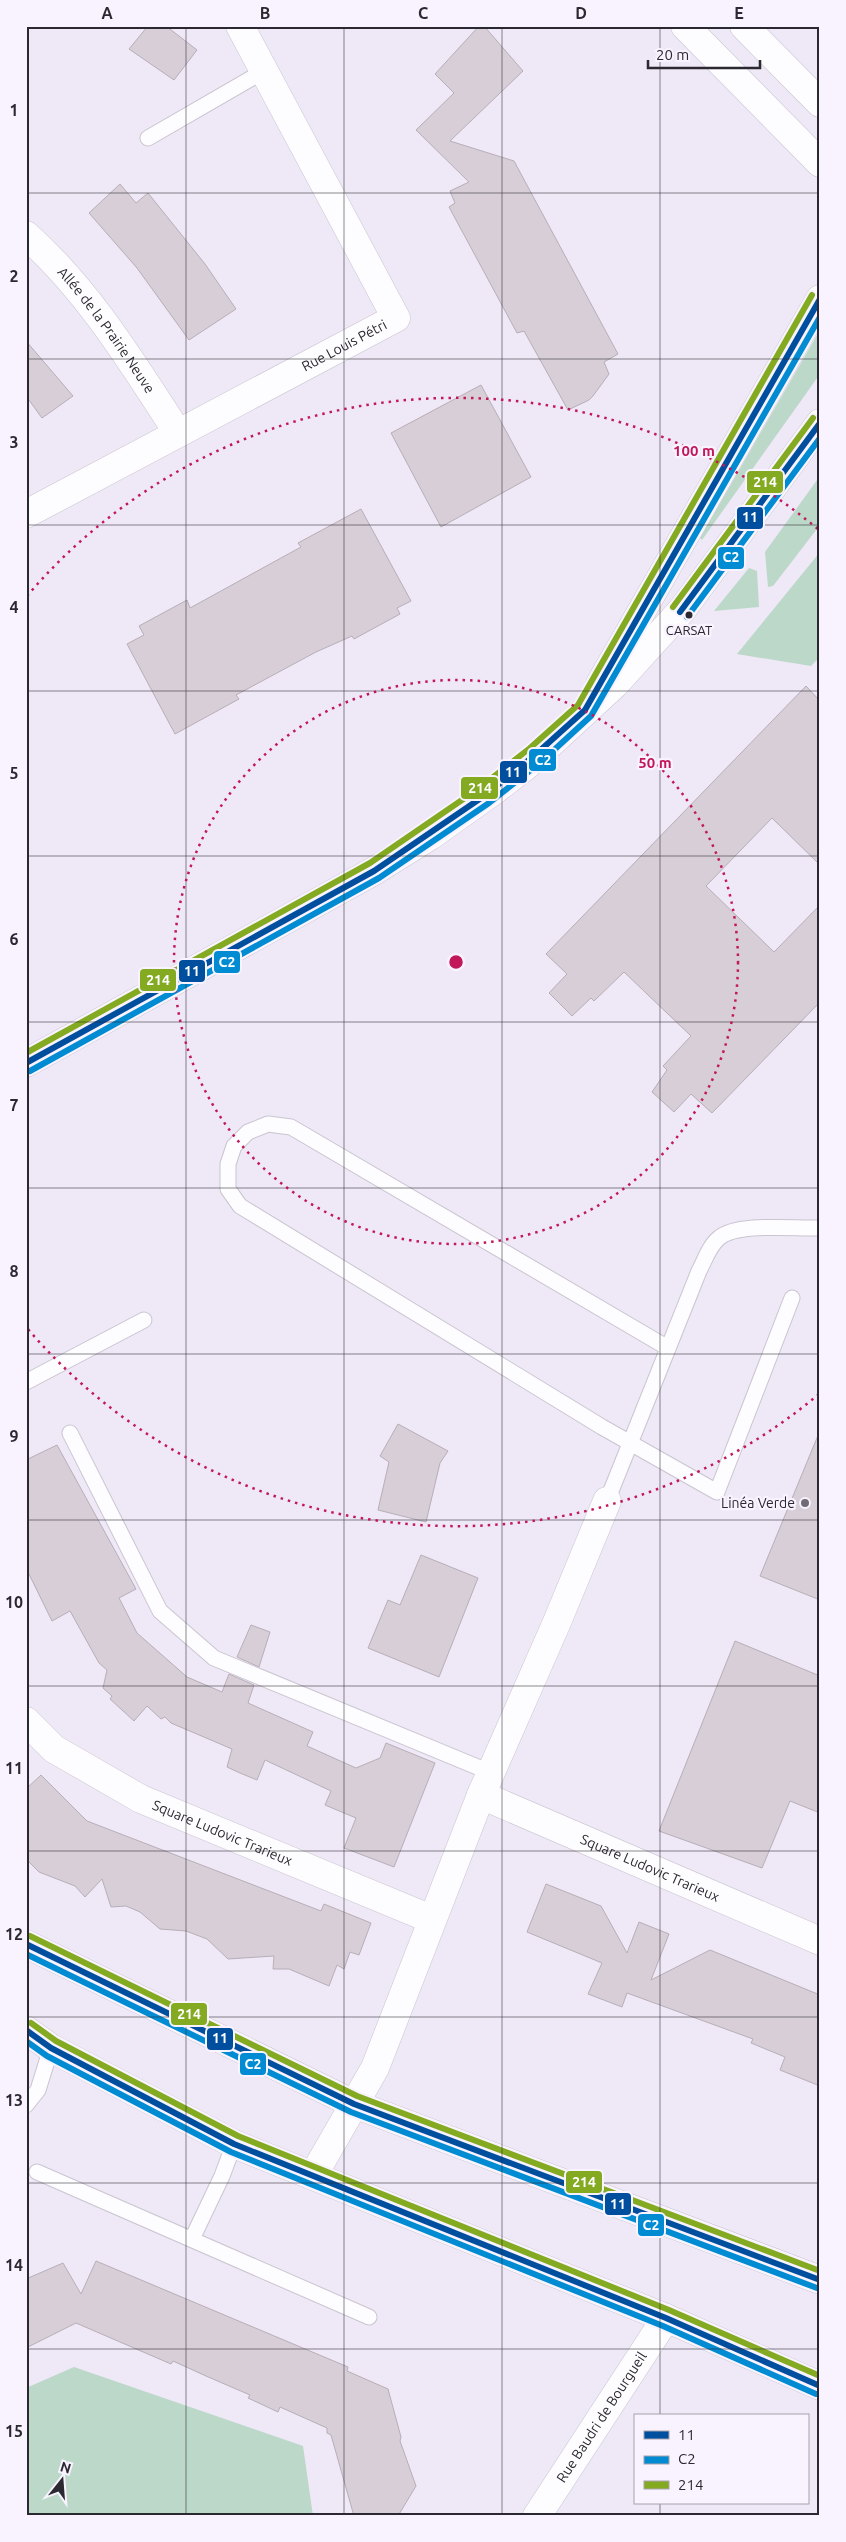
<svg xmlns="http://www.w3.org/2000/svg" width="846" height="2542" font-family="Ubuntu,sans-serif">
  <style>
    .green { fill: #bcd8c9 }
    .building { fill: #d7ced7; stroke: #b7aeb7 }
    .lines { fill: none; stroke-linecap: round; stroke-linejoin: round }
    .service-casing { stroke: #cac5d1; stroke-width: 17 }
    .minor-casing { stroke: #cac5d1; stroke-width: 29 }
    .tertiary-casing { stroke: #cac5d1; stroke-width: 29 }
    .secondary-casing { stroke: #cac5d1; stroke-width: 29 }
    .service { stroke: #fdfcfe; stroke-width: 15 }
    .minor { stroke: #fdfcfe; stroke-width: 28 }
    .tertiary { stroke: #fdfcfe; stroke-width: 28 }
    .secondary { stroke: #fdfcfe; stroke-width: 28 }
    .bus-1-casing { stroke: #f8f3fe; stroke-width: 10 }
    .bus-2-casing { stroke: #f8f3fe; stroke-width: 10 }
    .bus-3-casing { stroke: #f8f3fe; stroke-width: 10 }
    .bus-1 { stroke: #004f9e; stroke-width: 6 }
    .bus-2 { stroke: #008bd2; stroke-width: 6 }
    .bus-3 { stroke: #84aa22; stroke-width: 6 }
    .grid { fill: none; stroke: #2c2831; stroke-width: 1; stroke-opacity: 0.55 }
    .ring { fill: none; stroke: #c2185b; stroke-width: 2.5; stroke-dasharray: 2.5 5 }
    .bus-dot { fill: #2c2831; stroke: #f8f3fe; stroke-width: 2 }
    .poi-dot { fill: #706b76; stroke: #f8f3fe; stroke-width: 2 }
    .labels { text-anchor: middle; stroke-width: 4.5; stroke-linejoin: round; paint-order: stroke }
    .bus-label { font-size: 13px; fill: #2c2831; stroke: #f8f3fe }
    .street-label { font-size: 14px; fill: #2c2831; stroke: #f8f3fe }
    .poi-label { font-size: 14px; fill: #2c2831; stroke: #f8f3fe; text-anchor: end }
    .centre { fill: #c2185b; stroke: #f8f3fe; stroke-width: 2.5 }
    .ring-label { font-size: 15px; text-anchor: middle; font-weight: bold; fill: #c2185b; stroke: #f8f3fe; stroke-width: 4.5; stroke-linejoin: round; paint-order: stroke }
    .line-badge { stroke: #f8f3fe; stroke-width: 2 }
    .badge-label { font-size: 14px; text-anchor: middle; font-weight: bold; fill: #fff }
    .neatline { fill: none; stroke: #2c2831; stroke-width: 2 }
    .grid-label { font-size: 16px; text-anchor: middle; font-weight: bold; fill: #2c2831 }
  </style>
  <rect width="100%" height="100%" fill="#efe8f7"/>
  <!-- green -->
  <g class="green">
    <path d="M 820,330 L 820,374 L 702,540 L 700,538 Z"/>
    <path d="M 820,476 L 820,525 L 773,586 L 768,587 L 765,552 Z"/>
    <path d="M 820,552 L 820,657 L 811,666 L 737,654 Z"/>
    <path d="M 749,568 L 757,571 L 759,607 L 714,611 Z"/>
    <path d="M 74,2367 L 303,2446 L 313,2516 L 26,2516 L 26,2388 Z"/>
  </g>
  <!-- building -->
  <g class="building">
    <path d="M 148,26 L 166,26 L 197,50 L 174,80 L 129,49 Z"/>
    <path d="M 479,26 L 484,26 L 523,71 L 450,141 L 514,161 L 618,354 L 604,362 L 609,374 L 593,396 L 589,400 L 568,410 L 524,331 L 517,333 L 449,207 L 455,203 L 450,191 L 469,182 L 416,130 L 454,93 L 435,74 Z"/>
    <path d="M 120,184 L 136,203 L 148,193 L 205,264 L 236,309 L 189,340 L 137,268 L 89,213 Z"/>
    <path d="M 26,341 L 73,396 L 42,418 L 26,396 Z"/>
    <path d="M 481,385 L 531,477 L 441,527 L 391,433 Z"/>
    <path d="M 361,509 L 411,601 L 397,608 L 400,614 L 354,639 L 352,636 L 316,652 L 236,695 L 239,699 L 175,734 L 127,644 L 144,635 L 139,626 L 187,600 L 190,608 L 301,547 L 298,543 Z"/>
    <path d="M 806,686 L 820,701 L 820,865 L 772,818 L 706,886 L 774,952 L 820,905 L 820,1002 L 712,1113 L 691,1094 L 674,1112 L 652,1092 L 667,1070 L 663,1066 L 691,1036 L 624,972 L 594,1001 L 591,998 L 572,1016 L 549,993 L 567,974 L 546,954 Z"/>
    <path d="M 398,1424 L 448,1451 L 440,1463 L 426,1522 L 378,1510 L 389,1462 L 380,1456 Z"/>
    <path d="M 819,1433 L 820,1433 L 820,1600 L 760,1576 Z"/>
    <path d="M 57,1445 L 136,1589 L 119,1598 L 137,1633 L 187,1677 L 222,1692 L 229,1674 L 254,1685 L 248,1703 L 313,1732 L 307,1746 L 356,1768 L 380,1758 L 386,1743 L 435,1763 L 394,1867 L 344,1848 L 356,1818 L 325,1805 L 331,1791 L 265,1760 L 257,1780 L 240,1773 L 227,1767 L 232,1749 L 171,1723 L 165,1717 L 161,1719 L 147,1706 L 134,1721 L 110,1699 L 112,1696 L 103,1688 L 107,1670 L 99,1663 L 70,1611 L 52,1621 L 26,1568 L 26,1460 Z"/>
    <path d="M 421,1555 L 478,1578 L 439,1677 L 368,1648 L 388,1600 L 400,1605 Z"/>
    <path d="M 251,1625 L 270,1632 L 259,1667 L 237,1657 Z"/>
    <path d="M 735,1641 L 820,1676 L 820,1813 L 790,1801 L 762,1868 L 659,1831 Z"/>
    <path d="M 41,1775 L 87,1821 L 321,1911 L 324,1904 L 371,1923 L 359,1955 L 350,1952 L 344,1969 L 337,1965 L 329,1986 L 289,1969 L 273,1969 L 274,1956 L 228,1959 L 207,1939 L 186,1931 L 160,1929 L 140,1912 L 126,1906 L 111,1907 L 102,1879 L 85,1897 L 75,1886 L 39,1872 L 26,1859 L 26,1789 Z"/>
    <path d="M 546,1884 L 601,1906 L 627,1953 L 639,1922 L 669,1934 L 651,1980 L 710,1950 L 820,1995 L 820,2086 L 780,2070 L 785,2057 L 751,2043 L 753,2039 L 627,1993 L 622,2007 L 588,1994 L 602,1963 L 527,1932 Z"/>
    <path d="M 96,2261 L 348,2367 L 347,2371 L 388,2389 L 401,2437 L 400,2441 L 416,2486 L 398,2516 L 354,2516 L 331,2435 L 327,2433 L 327,2428 L 280,2407 L 278,2412 L 248,2398 L 250,2395 L 206,2376 L 173,2361 L 171,2364 L 76,2323 L 26,2348 L 26,2279 L 63,2263 L 81,2294 Z"/>
  </g>
  <g class="lines">
    <defs>
      <g id="service">
        <path d="M 148,138 L 264,71"/>
        <path d="M 668,1348 L 291,1127 L 268,1124 L 248,1132 L 234,1146 L 228,1164 L 228,1189 L 240,1206 L 602,1427 L 717,1492 L 792,1298"/>
        <path d="M 26,1382 L 144,1320"/>
        <path d="M 70,1433 L 160,1611 L 214,1658 L 492,1773"/>
        <path d="M 607,1501 L 699,1271 C 705,1260 709,1246 719,1238 C 737,1222 796,1229 820,1228"/>
        <path d="M 26,2105 L 38,2090 L 51,2048"/>
        <path d="M 37,2172 L 369,2317"/>
        <path d="M 192,2239 L 222,2176 L 234,2144"/>
      </g>
      <g id="minor">
        <path id="s1" d="M 26,235 C 89,291 133,364 178,433"/>
        <path id="s2" d="M 26,514 L 396,318 L 240,26"/>
        <path id="s3" d="M 26,1721 L 54,1749 L 141,1799 L 431,1919"/>
        <path id="s4" d="M 481,1795 L 820,1941"/>
        <path d="M 314,2174 L 375,2068 L 481,1795 L 557,1622 L 607,1501"/>
        <path id="s5" d="M 537,2516 L 666,2318"/>
      </g>
      <g id="tertiary">
        <path d="M 26,1944 L 354,2104 L 820,2280"/>
        <path d="M 26,2030 L 51,2048 L 234,2144 L 666,2318 L 820,2386"/>
      </g>
      <g id="secondary">
        <path d="M 685,26 L 820,163"/>
        <path d="M 744,26 L 820,103"/>
        <path d="M 600,684 L 820,299"/>
        <path d="M 26,1063 L 374,871 L 430,836 L 496,789 L 527,765 L 615,684 L 682,610 L 820,423"/>
      </g>
    </defs>
    <!-- service casing -->
    <use href="#service" class="service-casing"/>
    <!-- minor casing -->
    <use href="#minor" class="minor-casing"/>
    <!-- tertiary casing -->
    <use href="#tertiary" class="tertiary-casing"/>
    <!-- secondary casing -->
    <use href="#secondary" class="secondary-casing"/>
    <!-- service -->
    <use href="#service" class="service"/>
    <!-- minor -->
    <use href="#minor" class="minor"/>
    <!-- tertiary -->
    <use href="#tertiary" class="tertiary"/>
    <!-- secondary -->
    <use href="#secondary" class="secondary"/>
    <defs>
      <g id="bus-1">
        <path d="M 680,612 L 820,423"/>
        <path d="M 26,1063 L 374,871 L 484,796 L 535,755 L 585,710 L 820,299"/>
        <path d="M 26,1944 L 354,2104 L 820,2280"/>
        <path d="M 26,2030 L 51,2048 L 234,2144 L 666,2318 L 820,2386"/>
      </g>
      <g id="bus-2">
        <path d="M 687,617 L 820,438"/>
        <path d="M 30,1071 L 379,878 L 489,803 L 541,762 L 591,716 L 820,317"/>
        <path d="M 26,1954 L 351,2112 L 817,2288"/>
        <path d="M 26,2041 L 47,2056 L 231,2152 L 663,2326 L 816,2394"/>
      </g>
      <g id="bus-3">
        <path d="M 673,607 L 813,418"/>
        <path d="M 26,1053 L 370,863 L 478,789 L 530,748 L 578,705 L 812,295"/>
        <path d="M 30,1936 L 357,2096 L 820,2271"/>
        <path d="M 31,2023 L 56,2041 L 238,2136 L 669,2310 L 820,2376"/>
      </g>
    </defs>
    <!-- bus-1 casing -->
    <use href="#bus-1" class="bus-1-casing"/>
    <!-- bus-2 casing -->
    <use href="#bus-2" class="bus-2-casing"/>
    <!-- bus-3 casing -->
    <use href="#bus-3" class="bus-3-casing"/>
    <!-- bus-1 -->
    <use href="#bus-1" class="bus-1"/>
    <!-- bus-2 -->
    <use href="#bus-2" class="bus-2"/>
    <!-- bus-3 -->
    <use href="#bus-3" class="bus-3"/>
  </g>
  <!-- grid -->
  <path class="grid" d="M 186,26 L 186,2516M 344,26 L 344,2516M 502,26 L 502,2516M 660,26 L 660,2416M 26,193 L 820,193M 26,359 L 820,359M 26,525 L 820,525M 26,691 L 820,691M 26,856 L 820,856M 26,1022 L 820,1022M 26,1188 L 820,1188M 26,1354 L 820,1354M 26,1520 L 820,1520M 26,1686 L 820,1686M 26,1851 L 820,1851M 26,2017 L 820,2017M 26,2183 L 820,2183M 26,2349 L 820,2349M 660,2503 L 660,2516"/>
  <!-- distance rings -->
  <g class="ring">
    <circle cx="456" cy="962" r="282"/>
    <path d="M819 1394A564 564 0 0 1 27 1328M27 596A564 564 0 0 1 819 530"/>
  </g>
  <!-- markers -->
  <circle class="bus-dot" cx="689" cy="615" r="4.5"/>
  <circle class="poi-dot" cx="805" cy="1503" r="5"/>
  <g class="labels">
    <!-- bus labels -->
    <g class="bus-label">
      <text x="689" y="635">CARSAT</text>
    </g>
    <!-- street labels -->
    <g class="street-label">
      <text dy="5" stroke="none"><textPath href="#s1" startOffset="125">Allée de la Prairie Neuve</textPath></text>
      <text dy="5" stroke="none"><textPath href="#s2" startOffset="360">Rue Louis Pétri</textPath></text>
      <text dy="5" stroke="none"><textPath href="#s3" startOffset="228">Square Ludovic Trarieux</textPath></text>
      <text dy="5" stroke="none"><textPath href="#s4" startOffset="184">Square Ludovic Trarieux</textPath></text>
      <text dy="5" stroke="none"><textPath href="#s5" startOffset="118">Rue Baudri de Bourgueil</textPath></text>
    </g>
    <!-- poi labels -->
    <g class="poi-label">
      <text x="795" y="1508">Linéa Verde</text>
    </g>
  </g>
  <circle cx="456" cy="962" r="8" class="centre"/>
  <g class="ring-label">
    <text x="694" y="456">100 m</text>
    <text x="655" y="768">50 m</text>
  </g>
  <g class="line-badge">
    <rect x="746" y="470" width="38" height="24" rx="5" fill="#84aa22"/>
    <rect x="736" y="506" width="28" height="24" rx="5" fill="#004f9e"/>
    <rect x="717" y="546" width="28" height="24" rx="5" fill="#008bd2"/>
    <rect x="528" y="748" width="29" height="24" rx="5" fill="#008bd2"/>
    <rect x="499" y="760" width="29" height="24" rx="5" fill="#004f9e"/>
    <rect x="460" y="776" width="39" height="24" rx="5" fill="#84aa22"/>
    <rect x="213" y="950" width="28" height="24" rx="5" fill="#008bd2"/>
    <rect x="178" y="959" width="28" height="24" rx="5" fill="#004f9e"/>
    <rect x="139" y="968" width="38" height="24" rx="5" fill="#84aa22"/>
    <rect x="170" y="2002" width="38" height="24" rx="5" fill="#84aa22"/>
    <rect x="206" y="2027" width="28" height="24" rx="5" fill="#004f9e"/>
    <rect x="239" y="2052" width="28" height="24" rx="5" fill="#008bd2"/>
    <rect x="565" y="2170" width="38" height="24" rx="5" fill="#84aa22"/>
    <rect x="604" y="2192" width="28" height="24" rx="5" fill="#004f9e"/>
    <rect x="637" y="2213" width="28" height="24" rx="5" fill="#008bd2"/>
  </g>
  <g class="badge-label">
    <text x="765" y="487">214</text>
    <text x="750" y="522">11</text>
    <text x="731" y="562">C2</text>
    <text x="543" y="765">C2</text>
    <text x="513" y="777">11</text>
    <text x="480" y="793">214</text>
    <text x="227" y="967">C2</text>
    <text x="192" y="976">11</text>
    <text x="158" y="985">214</text>
    <text x="189" y="2019">214</text>
    <text x="220" y="2043">11</text>
    <text x="253" y="2069">C2</text>
    <text x="584" y="2187">214</text>
    <text x="618" y="2209">11</text>
    <text x="651" y="2230">C2</text>
  </g>
  <!-- border -->
  <rect width="846" height="2542" fill="none" stroke="#f8f3fe" stroke-width="55"/>
  <!-- legend -->
  <rect x="634" y="2414" width="175" height="90" fill="#f8f3fe" stroke="#a6a2ac"/>
  <rect x="644" y="2431" width="25" height="8" fill="#004f9e" stroke="#a6a2ac"/>
  <text x="678" y="2440" font-size="15" fill="#2c2831">11</text>
  <rect x="644" y="2456" width="25" height="8" fill="#008bd2" stroke="#a6a2ac"/>
  <text x="678" y="2464" font-size="15" fill="#2c2831">C2</text>
  <rect x="644" y="2481" width="25" height="8" fill="#84aa22" stroke="#a6a2ac"/>
  <text x="678" y="2490" font-size="15" fill="#2c2831">214</text>
  <!-- north arrow -->
  <g transform="translate(62 2480) rotate(17)" stroke="#f8f3fe" stroke-width="4" paint-order="stroke">
  <path d="M0-4L9 19L0 12L-9 19Z" fill="#2c2831"/>
  <text y="-8" font-size="14" font-weight="bold" text-anchor="middle" fill="#2c2831">N</text>
  </g>
  <!-- scale -->
  <path d="M648 60v8h112v-8" fill="none" stroke="#2c2831" stroke-width="2.5"/>
  <text x="656" y="60" font-size="15" fill="#2c2831" stroke="#f8f3fe" stroke-width="4" paint-order="stroke">20 m</text>
  <rect x="28" y="28" width="790" height="2486" class="neatline"/>
  <g class="grid-label">
    <text x="107" y="19">A</text>
    <text x="265" y="19">B</text>
    <text x="423" y="19">C</text>
    <text x="581" y="19">D</text>
    <text x="739" y="19">E</text>
    <text x="14" y="116">1</text>
    <text x="14" y="282">2</text>
    <text x="14" y="448">3</text>
    <text x="14" y="613">4</text>
    <text x="14" y="779">5</text>
    <text x="14" y="945">6</text>
    <text x="14" y="1111">7</text>
    <text x="14" y="1277">8</text>
    <text x="14" y="1442">9</text>
    <text x="14" y="1608">10</text>
    <text x="14" y="1774">11</text>
    <text x="14" y="1940">12</text>
    <text x="14" y="2106">13</text>
    <text x="14" y="2271">14</text>
    <text x="14" y="2437">15</text>
  </g>
</svg>
